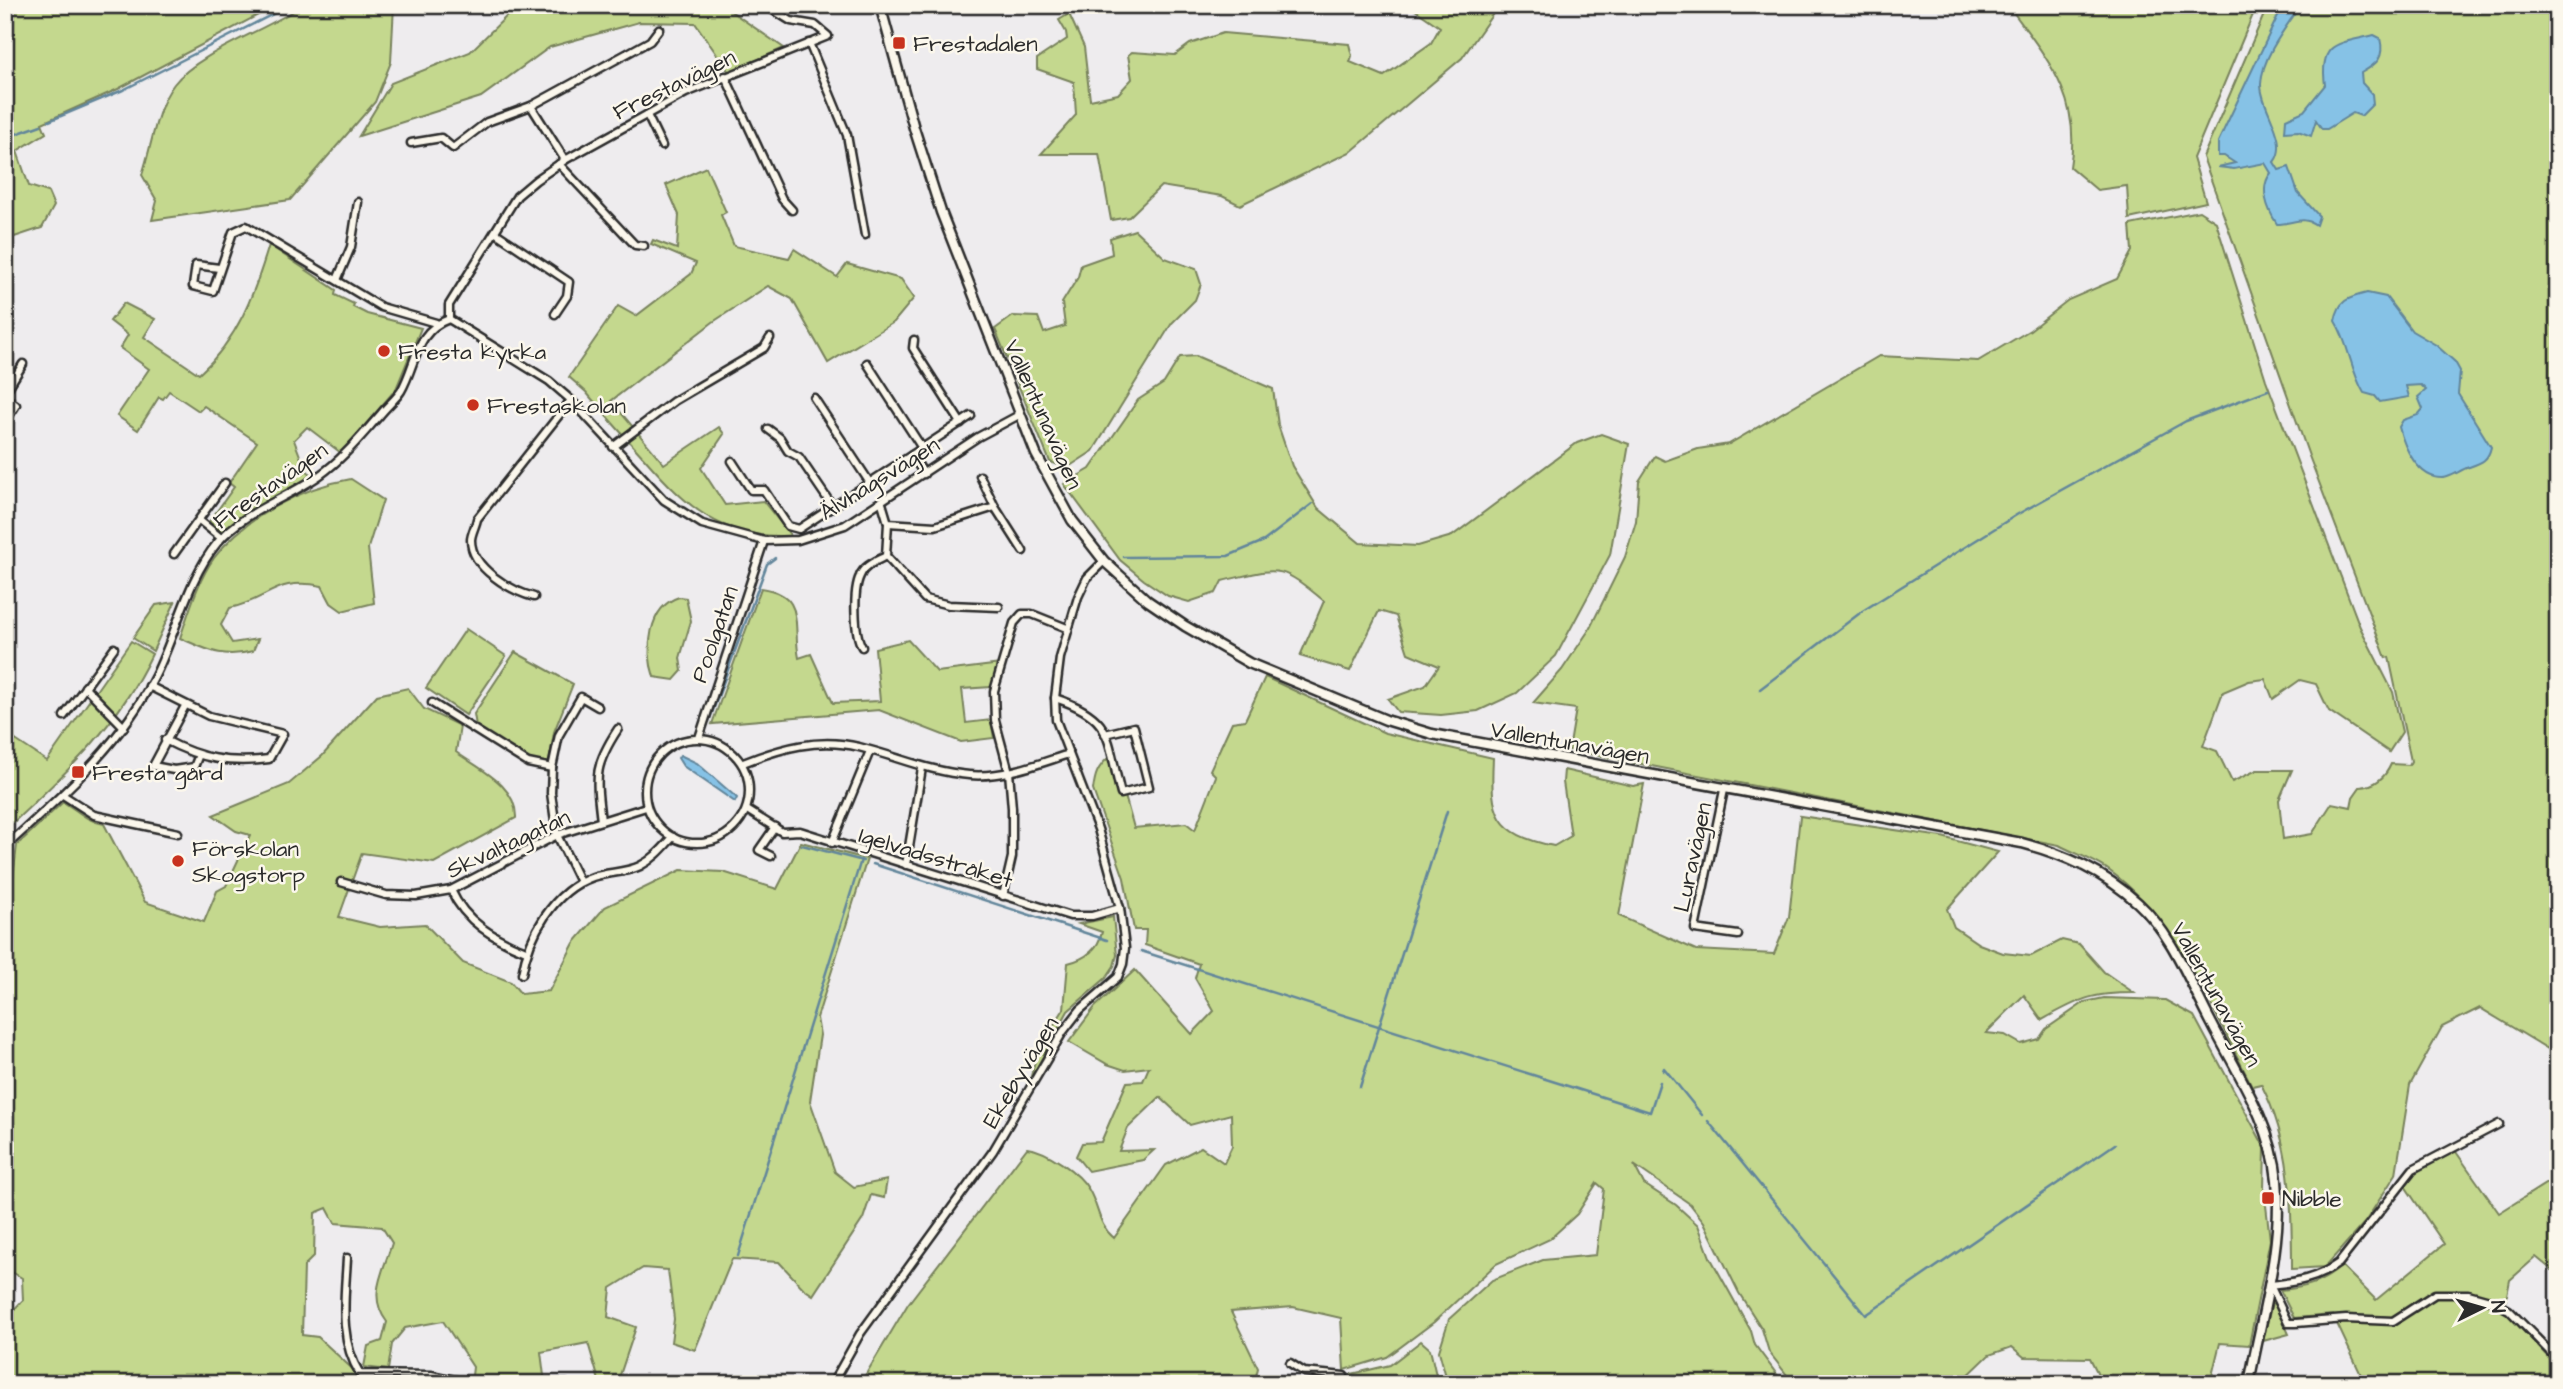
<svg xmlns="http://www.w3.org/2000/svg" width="2563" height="1389" font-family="'Architects Daughter',sans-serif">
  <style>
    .green { fill: #c4d88e; stroke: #78825c; stroke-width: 2 }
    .water { fill: #86c2e6; stroke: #62869b; stroke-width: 2 }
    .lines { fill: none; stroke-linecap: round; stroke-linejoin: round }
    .stream { stroke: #62869b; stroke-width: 2.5 }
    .street-casing { stroke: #2b2b2b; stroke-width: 11 }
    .secondary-casing { stroke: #2b2b2b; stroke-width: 13 }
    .street { stroke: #fbf7ec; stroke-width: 6 }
    .secondary { stroke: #fbf7ec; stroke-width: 8 }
    .poi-dot { fill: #c8321e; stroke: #fbf7ec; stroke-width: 2.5 }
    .labels { text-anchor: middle; stroke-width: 5; stroke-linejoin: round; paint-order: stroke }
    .poi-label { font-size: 23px; fill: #2b2b2b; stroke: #fbf7ec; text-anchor: start }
    .street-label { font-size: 23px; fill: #2b2b2b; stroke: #fbf7ec }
  </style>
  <rect width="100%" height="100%" fill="#eeecee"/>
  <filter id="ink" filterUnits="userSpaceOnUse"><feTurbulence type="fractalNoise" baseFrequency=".0143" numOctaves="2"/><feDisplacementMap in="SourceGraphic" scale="14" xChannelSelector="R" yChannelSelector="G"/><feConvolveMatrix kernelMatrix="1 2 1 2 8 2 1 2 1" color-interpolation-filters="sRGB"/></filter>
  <g filter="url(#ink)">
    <!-- green -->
    <g class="green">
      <path d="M 5,5 L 277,5 L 118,89 L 42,123 L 46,133 L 17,151 L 29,186 L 48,192 L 54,206 L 42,228 L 5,240 Z"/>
      <path d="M 303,5 L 394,5 L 391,62 L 375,102 L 290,200 L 152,220 L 157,201 L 142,175 C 152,146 156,107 174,84 C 199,52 269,29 303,5 Z"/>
      <path d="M 518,5 L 722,5 L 784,48 L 729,72 L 695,23 L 639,22 L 550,47 L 481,97 L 359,136 L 391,83 L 470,52 Z"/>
      <path d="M 1408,5 L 1499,5 L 1462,58 L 1352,151 L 1240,205 L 1222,196 L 1161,186 L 1129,217 L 1111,220 L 1099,154 L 1041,154 L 1076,115 L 1074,82 L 1037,69 L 1037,59 L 1067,39 L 1066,32 L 1059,20 L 1069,14 L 1084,47 L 1090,100 L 1118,94 L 1132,79 L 1128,55 L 1132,52 L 1175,55 L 1190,44 L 1223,33 L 1349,44 L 1352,56 L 1350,62 L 1384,76 L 1431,43 L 1440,27 Z"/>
      <path d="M 2008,5 L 2257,5 L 2193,158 L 2206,202 L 2129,219 L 2127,186 L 2097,190 L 2070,167 C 2082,96 2047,59 2008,5 Z"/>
      <path d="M 2268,5 L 2558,5 L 2558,1055 L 2480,1008 L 2442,1027 L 2410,1085 L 2396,1174 L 2365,1222 L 2325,1267 L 2292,1269 C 2292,1204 2292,1144 2261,1084 L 2252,1086 C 2213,1012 2179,919 2107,869 C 2092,859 2074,853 2059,845 L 1569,750 L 1576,709 L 1533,703 L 1562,670 L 1589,630 L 1625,557 L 1636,521 L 1639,481 L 1655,456 L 1665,461 L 1698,449 L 1729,444 L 1879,356 L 1978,361 L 2030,330 L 2068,300 L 2117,279 L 2132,251 L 2130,225 L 2199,211 L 2216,222 L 2266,380 L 2360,627 L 2393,692 L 2402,732 L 2389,752 L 2329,711 L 2316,684 L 2300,680 L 2273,699 L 2265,679 L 2249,681 L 2223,692 L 2203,746 L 2217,751 L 2232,782 L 2257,770 L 2292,770 L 2279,800 L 2283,839 L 2312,834 L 2332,803 L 2351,807 L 2353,797 L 2360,787 C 2374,786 2385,778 2391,764 L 2409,765 L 2411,761 L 2389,657 L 2386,658 L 2309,456 L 2203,157 Z"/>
      <path d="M 706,167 L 726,212 L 721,215 L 734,246 L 789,258 L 794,249 L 837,277 L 847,264 L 901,279 L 914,298 L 894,322 L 828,363 L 792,299 L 768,286 L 713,322 L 611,401 L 664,464 L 719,427 L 724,434 L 701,468 L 725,505 L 763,501 L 791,536 C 721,539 687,507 644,458 C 624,436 605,415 586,392 L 569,377 L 618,306 L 636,316 L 691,274 L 696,263 L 651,244 L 653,240 L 677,249 L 679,215 L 666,185 Z"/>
      <path d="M 1135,230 L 1165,258 L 1196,269 L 1201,284 L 1195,300 L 1172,323 L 1093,451 L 1067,468 L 1050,462 L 995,329 L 1013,316 L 1038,317 L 1044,333 L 1065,326 L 1062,303 L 1078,277 L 1081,265 L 1112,254 L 1110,238 Z"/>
      <path d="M 269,245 L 336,290 L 335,295 L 354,304 L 353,307 L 367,314 L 421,328 L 396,389 L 341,453 L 307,427 L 294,440 L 305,469 L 313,476 L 280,493 L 223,532 L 209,522 L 234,487 L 229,483 L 257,442 L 204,406 L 199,411 L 169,391 L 163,399 L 159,397 L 138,430 L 117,416 L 149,369 L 120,348 L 128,335 L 110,321 L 124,303 L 155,319 L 144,337 L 199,374 C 238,339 254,295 269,245 Z"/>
      <path d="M 1196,356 L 1273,389 L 1278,425 L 1292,466 L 1318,508 L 1360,543 L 1418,546 L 1452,536 L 1577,443 L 1601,434 L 1629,444 L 1610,555 L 1556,656 L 1517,693 L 1478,711 L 1441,715 L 1398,712 L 1388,699 L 1425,686 L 1439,666 L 1408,653 L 1396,616 L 1379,611 L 1350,671 L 1300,656 L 1324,601 C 1277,562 1279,568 1222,581 L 1216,593 L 1189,602 L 1168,596 L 1144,580 L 1120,560 L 1064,484 L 1090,469 L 1138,400 L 1164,383 L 1180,357 Z"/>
      <path d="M 351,479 L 383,500 L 368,548 L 374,603 L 342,611 L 331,603 L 322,586 C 276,576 269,600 230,608 L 221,625 L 232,643 L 258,639 L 253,651 C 222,659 208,650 180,638 C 189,612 198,580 214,558 C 244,518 302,487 351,479 Z"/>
      <path d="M 761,588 C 807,595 792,624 799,658 L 811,654 L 833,703 L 880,701 L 875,648 L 908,640 L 937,672 L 1001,664 L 991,687 L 962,689 L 966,723 L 991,720 L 994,738 L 961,742 L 879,710 L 712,724 Z"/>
      <path d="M 679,597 L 686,598 L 691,621 L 680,658 L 682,671 L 674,680 L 654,677 C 645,650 648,607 679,597 Z"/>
      <path d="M 175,602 L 153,651 L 133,638 L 156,605 Z"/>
      <path d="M 466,629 L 506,656 L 466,715 L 426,688 Z"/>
      <path d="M 131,641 L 152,654 C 116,729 64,775 5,830 L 5,733 L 47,761 Z"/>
      <path d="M 515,652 L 573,684 L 554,732 L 549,763 L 530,760 L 476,726 L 474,714 Z"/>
      <path d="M 1265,677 L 1385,733 L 1493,758 C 1490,814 1495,834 1554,846 L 1571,836 L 1563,782 L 1564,770 L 1633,786 L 1644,784 L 1619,916 L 1696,950 L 1774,954 L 1789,917 L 1800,816 L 1942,837 L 1998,852 L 1947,909 L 1954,927 L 1979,944 L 2003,953 L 2031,956 L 2062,940 L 2079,944 L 2104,972 L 2134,993 C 2090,993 2080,999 2042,1020 L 2024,995 L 1986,1033 L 2005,1035 L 2021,1044 L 2039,1039 L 2046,1029 L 2085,1002 L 2104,998 L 2165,1000 L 2194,1016 L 2265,1148 L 2264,1188 L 2270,1240 L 2249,1345 L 2220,1343 L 2210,1384 L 2092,1384 L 2098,1374 L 2090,1358 L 2024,1357 L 2012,1347 L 1989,1355 L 1959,1384 L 1794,1384 L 1769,1352 L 1762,1329 L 1739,1293 L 1704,1222 L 1690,1204 L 1634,1165 L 1644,1184 L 1676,1205 L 1698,1225 L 1710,1257 L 1751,1331 L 1755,1345 L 1784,1384 L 1448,1384 L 1439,1351 L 1449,1319 L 1492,1280 L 1543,1260 L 1596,1255 L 1604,1189 L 1597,1183 L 1577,1214 L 1550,1239 L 1496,1264 L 1434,1322 L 1387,1357 L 1344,1370 L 1341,1318 L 1293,1307 L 1231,1312 L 1258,1368 L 1254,1384 L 860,1384 L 908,1304 L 1027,1148 C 1046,1150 1080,1173 1089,1190 C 1099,1207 1098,1225 1114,1238 L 1166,1165 L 1201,1147 L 1224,1163 L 1232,1146 L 1231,1114 L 1190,1125 L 1160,1097 L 1128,1128 L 1119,1151 L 1154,1150 L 1143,1160 L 1088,1171 L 1076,1156 L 1082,1143 L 1101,1142 L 1127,1082 L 1143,1081 L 1149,1067 L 1125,1070 L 1107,1064 L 1069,1042 L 1095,1007 L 1135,970 L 1192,1034 L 1214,1011 L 1195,978 L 1199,964 L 1145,945 L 1146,930 L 1134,930 L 1124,878 L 1093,790 C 1095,775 1097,768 1108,758 L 1119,797 L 1125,796 L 1134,828 L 1186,823 L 1195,830 L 1216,776 L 1210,770 L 1232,722 L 1245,720 Z"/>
      <path d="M 408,688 L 424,709 L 460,726 L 456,752 C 479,769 517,785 516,818 L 434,863 L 362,853 L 339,917 L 380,927 L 425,924 L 463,963 L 511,982 L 521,994 L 549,991 L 574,943 L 605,907 L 681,870 L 723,872 L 777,889 L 801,842 L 867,859 L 817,1018 L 820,1035 L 810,1101 L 835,1172 L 854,1187 L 887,1180 L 884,1198 L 871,1195 L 863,1219 L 813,1295 L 804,1289 L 779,1262 L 732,1259 L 695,1350 L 671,1342 L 674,1319 L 668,1270 L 643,1268 L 611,1288 L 608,1317 L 636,1327 L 617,1384 L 600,1384 L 588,1343 L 541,1352 L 545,1384 L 471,1384 L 473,1367 L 443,1321 L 405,1328 L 392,1344 L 388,1370 L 364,1367 L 368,1346 L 382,1341 L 387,1322 C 367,1296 383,1273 392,1243 L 382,1227 L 335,1223 L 327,1208 L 315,1213 L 314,1256 L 304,1266 L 302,1335 L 318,1337 L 359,1375 L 430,1378 L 463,1384 L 5,1384 L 5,1319 L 23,1300 L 22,1278 L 5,1268 L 5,915 L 9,912 L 17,845 L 63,802 C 78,810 86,821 104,824 L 145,902 L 204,922 L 217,891 L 226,886 L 250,835 L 236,831 L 213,815 L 289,784 L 322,756 L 377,695 Z"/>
      <path d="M 1113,917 L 1117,955 L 1114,966 L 1106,978 L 1068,1011 L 1030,1080 L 1038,1050 L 1064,1009 L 1068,963 C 1085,959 1098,950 1102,932 L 1079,924 Z"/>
      <path d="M 2454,1149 L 2499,1213 L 2558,1176 L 2558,1275 L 2536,1257 L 2510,1280 L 2504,1310 L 2558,1368 L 2558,1384 L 2359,1384 L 2364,1381 L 2333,1315 L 2294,1318 L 2280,1290 C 2305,1288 2323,1283 2342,1266 L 2376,1300 L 2444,1244 L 2403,1183 L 2414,1171 Z"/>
      <path d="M 2273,1298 L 2289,1334 L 2263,1341 Z"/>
      <path d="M 1421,1341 L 1430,1349 L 1438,1384 L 1353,1384 L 1350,1377 L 1352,1374 L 1390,1365 Z"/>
    </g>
    <!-- water -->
    <g class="water">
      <path d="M 2283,5 L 2301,5 C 2286,27 2262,57 2261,84 C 2260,107 2291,141 2274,162 L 2279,170 L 2289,167 L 2298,193 L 2319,216 L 2316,225 C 2302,215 2293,224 2277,224 C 2267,209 2259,187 2271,173 L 2265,163 L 2234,169 L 2218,167 L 2235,163 L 2224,156 L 2218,156 L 2218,142 Z"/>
      <path d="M 2374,35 L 2380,38 C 2385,58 2377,64 2361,73 L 2362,83 L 2372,94 L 2373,104 L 2361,116 L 2353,113 L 2327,129 L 2322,129 L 2316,120 L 2311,136 L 2298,131 L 2285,132 L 2286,119 L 2304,111 L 2325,85 C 2319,41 2338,44 2374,35 Z"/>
      <path d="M 2367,293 L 2386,297 L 2412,331 L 2436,345 L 2455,362 L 2460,371 L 2458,394 L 2491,447 C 2488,461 2481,463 2469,467 C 2460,470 2452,477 2443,478 C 2418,479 2404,447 2399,427 L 2403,420 L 2418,415 L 2423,409 L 2418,397 L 2426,390 L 2421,385 L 2406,386 L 2409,397 L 2380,402 L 2375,396 L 2364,393 C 2350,370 2349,343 2335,321 C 2339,300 2347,298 2367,293 Z"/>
      <path d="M 680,755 L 697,763 L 737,798 L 735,802 L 683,766 L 678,758 Z"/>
    </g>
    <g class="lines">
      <!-- stream -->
      <g class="stream">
        <path d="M 49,121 L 123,90 L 291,5"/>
        <path d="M 5,138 L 41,125"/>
        <path d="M 1124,557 L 1228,556 L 1264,541 L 1312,504"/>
        <path d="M 1760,689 L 1864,610 L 2018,514 L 2186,421 L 2268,390"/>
        <path d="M 709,721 L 767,564 L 775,558"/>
        <path d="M 802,845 L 863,861"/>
        <path d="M 873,864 L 1107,940"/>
        <path d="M 1141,951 L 1650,1112 L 1660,1082"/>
        <path d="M 1663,1071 L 1664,1068 L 1702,1115"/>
        <path d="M 1360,1087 L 1447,811"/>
        <path d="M 1708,1121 L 1866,1315 L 2115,1144"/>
        <path d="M 738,1256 L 861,860"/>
      </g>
      <defs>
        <g id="street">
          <path d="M 809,43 L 847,135 L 865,235"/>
          <path d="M 725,76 L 782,199 L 792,210"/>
          <path d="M 531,106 L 565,160"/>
          <path d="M 647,115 L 662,146"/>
          <path d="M 411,143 L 441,138 L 453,148 L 487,122 L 531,106 L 650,41 L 659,29"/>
          <path d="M 559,164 L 635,245 L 644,246"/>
          <path d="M 496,233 L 569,282 L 567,296 L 555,314"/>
          <path d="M 219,268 L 196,265 L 193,286 L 213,291 L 233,232 L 246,226 L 381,307 L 436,323"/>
          <path d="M 337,280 L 351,247 L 358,202"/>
          <path d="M 449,319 L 549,381 L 571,400 L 664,500 L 702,524 L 764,541 L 798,540 L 845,525 L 978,437 L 1019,415"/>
          <path d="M 449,319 L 449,305 L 517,196 L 536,180 L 565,160 L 686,93 L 828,36 L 815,25 L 791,21 L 765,5"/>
          <path d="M 914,340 L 913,348 L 961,423"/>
          <path d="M 867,363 L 922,448"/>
          <path d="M 5,393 L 23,364"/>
          <path d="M 5,397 L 16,405 L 5,422"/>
          <path d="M 814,398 L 870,483"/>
          <path d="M 768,429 L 780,438 L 788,451 L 799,457 L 833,507"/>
          <path d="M 613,447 L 674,401 L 764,348 L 770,338"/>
          <path d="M 912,455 L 924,474"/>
          <path d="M 732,461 L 751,490 L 764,490 L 788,526 L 799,529 L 971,416"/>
          <path d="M 980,476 L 995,507 L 1023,551"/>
          <path d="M 882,503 L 888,523 L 935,526 L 995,507"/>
          <path d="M 199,520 L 221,538"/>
          <path d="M 888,523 L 886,556 L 925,599 L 949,605 L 999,607"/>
          <path d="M 174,554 L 225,483"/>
          <path d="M 534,597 C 511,591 471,568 471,540 C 471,534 476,525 477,519 L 571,400"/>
          <path d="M 862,647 C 854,634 853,590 860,576 C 864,565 877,561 886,556"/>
          <path d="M 149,686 L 209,716 L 283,734 L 269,759 C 229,764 201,759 165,740"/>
          <path d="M 85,687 L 124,727"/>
          <path d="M 1055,698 C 1115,718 1106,738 1121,794 L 1149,787 L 1134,727 L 1105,734"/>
          <path d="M 432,703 L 528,763 L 552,768"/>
          <path d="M 185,706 L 153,766 L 174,770 L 194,767 L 198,757"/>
          <path d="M 64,716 L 114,648"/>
          <path d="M 699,738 L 764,541"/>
          <circle cx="697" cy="791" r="52"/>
          <path d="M 743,763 C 781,748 819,737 859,747 C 896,756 930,772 969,775 C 1003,778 1037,764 1069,754"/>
          <path d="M 1724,790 L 1695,929 L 1738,935"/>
          <path d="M 63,795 L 94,815 L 178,833"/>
          <path d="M 747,810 L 782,832 L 800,831 L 1070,916 L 1092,916 L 1120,908"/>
          <path d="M 601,821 C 596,777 593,767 618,729"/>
          <path d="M 832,843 L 870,751"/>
          <path d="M 5,847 C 62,795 120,746 155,676 C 177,632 187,579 218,542 C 244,511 288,498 320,475 C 343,459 361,436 380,415 C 386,407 396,399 401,391 C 417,363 415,331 449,319"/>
          <path d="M 771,856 L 759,850 L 775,827"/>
          <path d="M 906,865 L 922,768"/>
          <path d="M 341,882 L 386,895 L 416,896 L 451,890 L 557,835 L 646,807"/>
          <path d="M 580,882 L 557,835 L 551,793 L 552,768 L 559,735 L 581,697 L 598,707"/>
          <path d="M 451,890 C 465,922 495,939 526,951"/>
          <path d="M 1003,896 L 1012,857 L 1012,808 L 1009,772 L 995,720 L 994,691 L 1014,623 L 1022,614 L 1032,614 L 1067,628"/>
          <path d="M 522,974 C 529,935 553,891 593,877 C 608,872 626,873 640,866 C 654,859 663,848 673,837"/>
          <path d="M 2499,1124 L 2413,1169 L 2339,1263 C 2317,1279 2297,1282 2270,1285 L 2288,1323 L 2296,1323 L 2346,1319 L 2393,1321 L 2435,1294 L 2468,1294 L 2493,1301 L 2509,1310 L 2558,1360"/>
          <path d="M 347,1258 C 345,1297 338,1339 360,1374 L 431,1375 L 474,1384"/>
          <path d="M 1290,1363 L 1304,1372 L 1344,1376 L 1346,1384"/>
          <path d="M 539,1384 L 567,1384"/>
          <path d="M 832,1384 L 860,1334 L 993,1151 L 1063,1032 L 1080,1010 L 1118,977 L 1123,964 L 1125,948 L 1120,908 L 1098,829 L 1056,720 L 1055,698 L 1060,658 L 1078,597 L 1087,578 L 1104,561"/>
        </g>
        <path id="secondary" d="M 880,5 L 914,128 L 941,212 L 1036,454 L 1072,520 L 1104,561 L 1148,601 L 1185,626 L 1249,663 L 1386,720 L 1432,734 L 2022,843 C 2066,855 2104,872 2138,903 C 2173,935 2190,983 2212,1024 C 2237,1073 2272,1124 2277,1180 C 2283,1249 2261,1316 2249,1384"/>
      </defs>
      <!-- street casing -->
      <use href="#street" class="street-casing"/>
      <!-- secondary casing -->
      <use href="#secondary" class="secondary-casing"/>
      <!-- street -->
      <use href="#street" class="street"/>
      <!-- secondary -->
      <use href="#secondary" class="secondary"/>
    </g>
  </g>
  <!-- markers -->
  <g class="poi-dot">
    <rect x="892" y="36" width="14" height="14" rx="3.5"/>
    <circle cx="384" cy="351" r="7"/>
    <circle cx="473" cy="405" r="7"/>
    <rect x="71" y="765" width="14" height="14" rx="3.5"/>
    <circle cx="178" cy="861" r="7"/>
    <rect x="2261" y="1191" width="14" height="14" rx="3.5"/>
  </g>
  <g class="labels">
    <!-- poi labels -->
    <g class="poi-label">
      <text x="913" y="51">Frestadalen</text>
      <text x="398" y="359">Fresta kyrka</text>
      <text x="487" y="413">Frestaskolan</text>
      <text x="92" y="780">Fresta gård</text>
      <text x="192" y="856">Förskolan<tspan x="192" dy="26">Skogstorp</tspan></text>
      <text x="2282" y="1206">Nibble</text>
    </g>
    <!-- street labels -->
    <g class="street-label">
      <text transform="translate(674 84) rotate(-26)" y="8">Frestavägen</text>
      <text transform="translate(1044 414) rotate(66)" y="8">Vallentunavägen</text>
      <text transform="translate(879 478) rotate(-32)" y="8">Älvhagsvägen</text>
      <text transform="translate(270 485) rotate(-35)" y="8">Frestavägen</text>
      <text transform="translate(714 634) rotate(-71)" y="8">Poolgatan</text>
      <text transform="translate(1570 742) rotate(10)" y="8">Vallentunavägen</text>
      <text transform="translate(508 843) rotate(-25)" y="8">Skvaltagatan</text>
      <text transform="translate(936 857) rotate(17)" y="8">Igelvadsstråket</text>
      <text transform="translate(1692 857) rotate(-78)" y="8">Luravägen</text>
      <text transform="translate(2217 994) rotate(61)" y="8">Vallentunavägen</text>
      <text transform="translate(1020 1072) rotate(-59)" y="8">Ekebyvägen</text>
    </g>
  </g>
  <!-- margin -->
  <rect width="2563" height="1389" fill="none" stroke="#fbf7ec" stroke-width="28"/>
  <rect x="14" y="14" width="2535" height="1361" fill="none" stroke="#2b2b2b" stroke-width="2.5" filter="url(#ink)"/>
  <!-- north arrow -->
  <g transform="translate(2482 1308) rotate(85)" stroke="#fbf7ec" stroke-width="5" paint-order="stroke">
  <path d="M0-5L12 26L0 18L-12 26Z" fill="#2b2b2b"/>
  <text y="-10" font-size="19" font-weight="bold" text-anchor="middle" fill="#2b2b2b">N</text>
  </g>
</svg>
